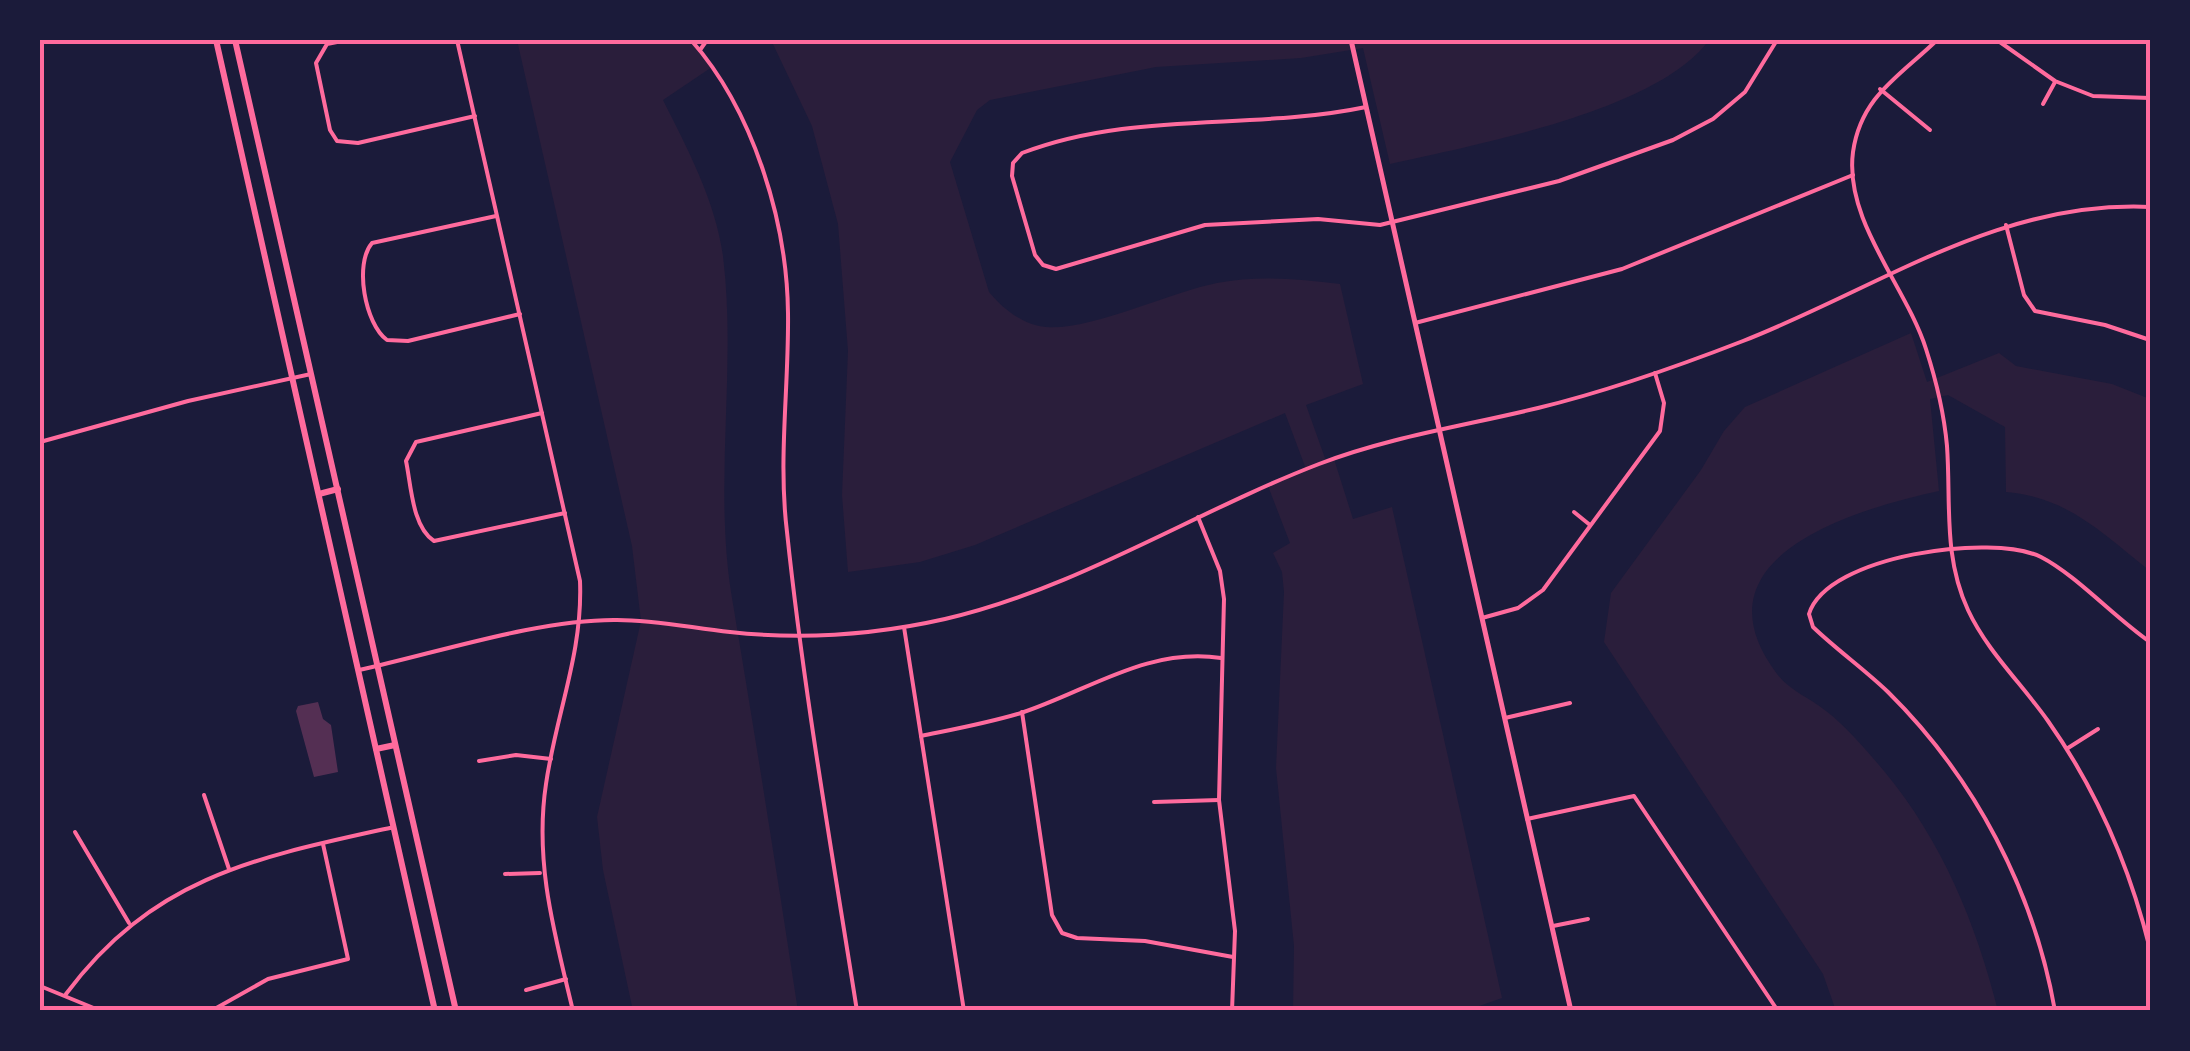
<svg xmlns="http://www.w3.org/2000/svg" width="2190" height="1051" font-family="'Titillium Web',sans-serif">
  <style>
    .green { fill: #2a1e3b }
    .building { fill: #542f53 }
    .lines { fill: none; stroke-linecap: round; stroke-linejoin: round }
    .minor { stroke: #ff6b9d; stroke-width: 4 }
    .tertiary { stroke: #ff6b9d; stroke-width: 5 }
    .secondary { stroke: #ff6b9d; stroke-width: 6 }
    .neatline { fill: none; stroke: #ff6b9d; stroke-width: 4 }
  </style>
  <rect width="100%" height="100%" fill="#1b1b3a"/>
  <!-- green -->
  <g class="green">
    <path d="M 517,40 L 691,40 L 712,67 L 663,100 C 688,150 715,200 723,256 C 737,370 713,484 732,598 C 755,735 777,873 798,1011 L 633,1011 L 603,870 L 597,817 L 641,621 L 632,546 Z"/>
    <path d="M 771,40 L 1709,40 C 1658,111 1474,145 1390,164 L 1363,48 L 1301,58 L 1156,67 L 990,100 L 977,110 L 950,162 L 989,292 C 1003,309 1023,325 1046,327 C 1090,331 1171,292 1217,283 C 1258,275 1299,279 1340,284 L 1363,384 L 1306,405 L 1326,461 L 1334,459 L 1353,519 L 1392,507 L 1502,998 L 1465,1011 L 1293,1011 L 1294,946 L 1276,768 L 1284,592 L 1282,572 L 1273,553 L 1290,543 L 1268,486 L 1306,469 L 1285,413 L 975,545 L 920,562 L 848,572 L 842,495 L 848,351 L 838,224 L 812,126 Z"/>
    <path d="M 1911,333 L 1927,382 L 1999,353 L 2016,366 L 2112,384 L 2150,399 L 2150,571 C 2103,534 2068,497 2006,492 L 2005,427 L 1948,395 L 1930,399 L 1939,491 C 1856,509 1689,557 1777,674 C 1790,691 1810,698 1826,711 C 1847,727 1867,751 1884,771 C 1942,841 1976,923 1998,1011 L 1836,1011 L 1823,974 L 1604,642 L 1611,593 L 1701,470 L 1724,431 L 1745,407 Z"/>
  </g>
  <!-- building -->
  <path class="building" d="M 318,702 L 323,719 L 331,725 L 338,772 L 314,777 L 296,711 L 298,706 Z"/>
  <g class="lines">
    <!-- minor -->
    <g class="minor">
      <path d="M 347,40 L 327,44 L 316,63 L 330,130 L 337,141 L 358,143 L 475,116"/>
      <path d="M 457,40 L 580,581 C 583,653 556,714 546,784 C 534,863 555,935 573,1011"/>
      <path d="M 691,40 C 753,110 787,221 788,313 C 789,387 778,459 787,532 C 804,693 832,852 857,1011"/>
      <path d="M 1937,40 C 1900,76 1861,96 1853,152 C 1844,221 1906,286 1926,349 C 1936,380 1944,413 1947,446 C 1951,503 1943,556 1968,610 C 1987,651 2022,684 2048,721 C 2096,789 2130,868 2150,949"/>
      <path d="M 1997,40 L 2055,81 L 2093,96 L 2150,98"/>
      <path d="M 700,50 L 707,40"/>
      <path d="M 1880,89 L 1930,130"/>
      <path d="M 2043,104 L 2055,82"/>
      <path d="M 1366,107 C 1251,131 1134,110 1022,153 L 1013,163 L 1012,176 L 1035,255 L 1043,265 L 1056,269 L 1205,225 L 1318,219 L 1380,225 L 1559,181 L 1673,140 L 1713,119 L 1745,92 L 1777,40"/>
      <path d="M 496,216 L 372,243 C 354,264 365,324 387,340 L 408,341 L 520,314"/>
      <path d="M 2006,225 L 2024,295 L 2035,311 L 2105,325 L 2150,340"/>
      <path d="M 1415,323 L 1622,269 L 1853,175"/>
      <path d="M 542,413 L 416,442 L 406,461 C 411,484 412,527 434,541 L 565,513"/>
      <path d="M 40,442 L 188,401 L 311,374"/>
      <path d="M 1574,512 L 1590,525"/>
      <path d="M 1198,517 L 1220,571 L 1224,599 L 1219,800 L 1235,931 L 1232,1011"/>
      <path d="M 1482,618 L 1518,608 L 1543,590 L 1660,431 L 1664,403 L 1655,373"/>
      <path d="M 904,627 L 964,1011"/>
      <path d="M 359,670 C 437,653 539,619 617,620 C 656,620 692,628 730,632 C 802,640 874,635 945,619 C 1076,589 1194,512 1319,464 C 1389,437 1464,426 1538,408 C 1608,391 1676,367 1743,341 C 1879,288 1998,200 2150,207"/>
      <path d="M 1022,712 L 1052,915 L 1062,933 L 1077,938 L 1145,941 L 1233,957"/>
      <path d="M 1505,718 L 1570,703"/>
      <path d="M 921,736 C 955,729 988,723 1021,713 C 1088,691 1147,647 1221,658"/>
      <path d="M 2068,748 L 2098,729"/>
      <path d="M 479,761 L 516,755 L 551,759"/>
      <path d="M 204,795 L 229,869"/>
      <path d="M 1154,802 L 1219,800"/>
      <path d="M 1527,819 L 1634,796 L 1778,1011"/>
      <path d="M 75,832 L 129,923"/>
      <path d="M 505,874 L 540,873"/>
      <path d="M 1553,926 L 1588,919"/>
      <path d="M 40,986 L 101,1011"/>
      <path d="M 526,990 L 566,979"/>
      <path d="M 66,994 C 154,876 258,857 394,827"/>
      <path d="M 211,1011 L 268,979 L 348,959 L 323,844"/>
      <path d="M 2055,1011 C 2034,891 1975,778 1888,692 C 1864,669 1837,650 1813,627 L 1809,614 C 1827,555 1993,533 2041,557 C 2076,575 2115,618 2150,642"/>
    </g>
    <!-- tertiary -->
    <path class="tertiary" d="M 1351,40 L 1571,1011"/>
    <!-- secondary -->
    <g class="secondary">
      <path d="M 216,40 L 435,1011"/>
      <path d="M 235,40 L 456,1011"/>
      <path d="M 319,494 L 338,489"/>
      <path d="M 376,749 L 395,745"/>
    </g>
  </g>
  <!-- border -->
  <rect width="2190" height="1051" fill="none" stroke="#1b1b3a" stroke-width="85"/>
  <rect x="42" y="42" width="2106" height="966" class="neatline"/>
</svg>
